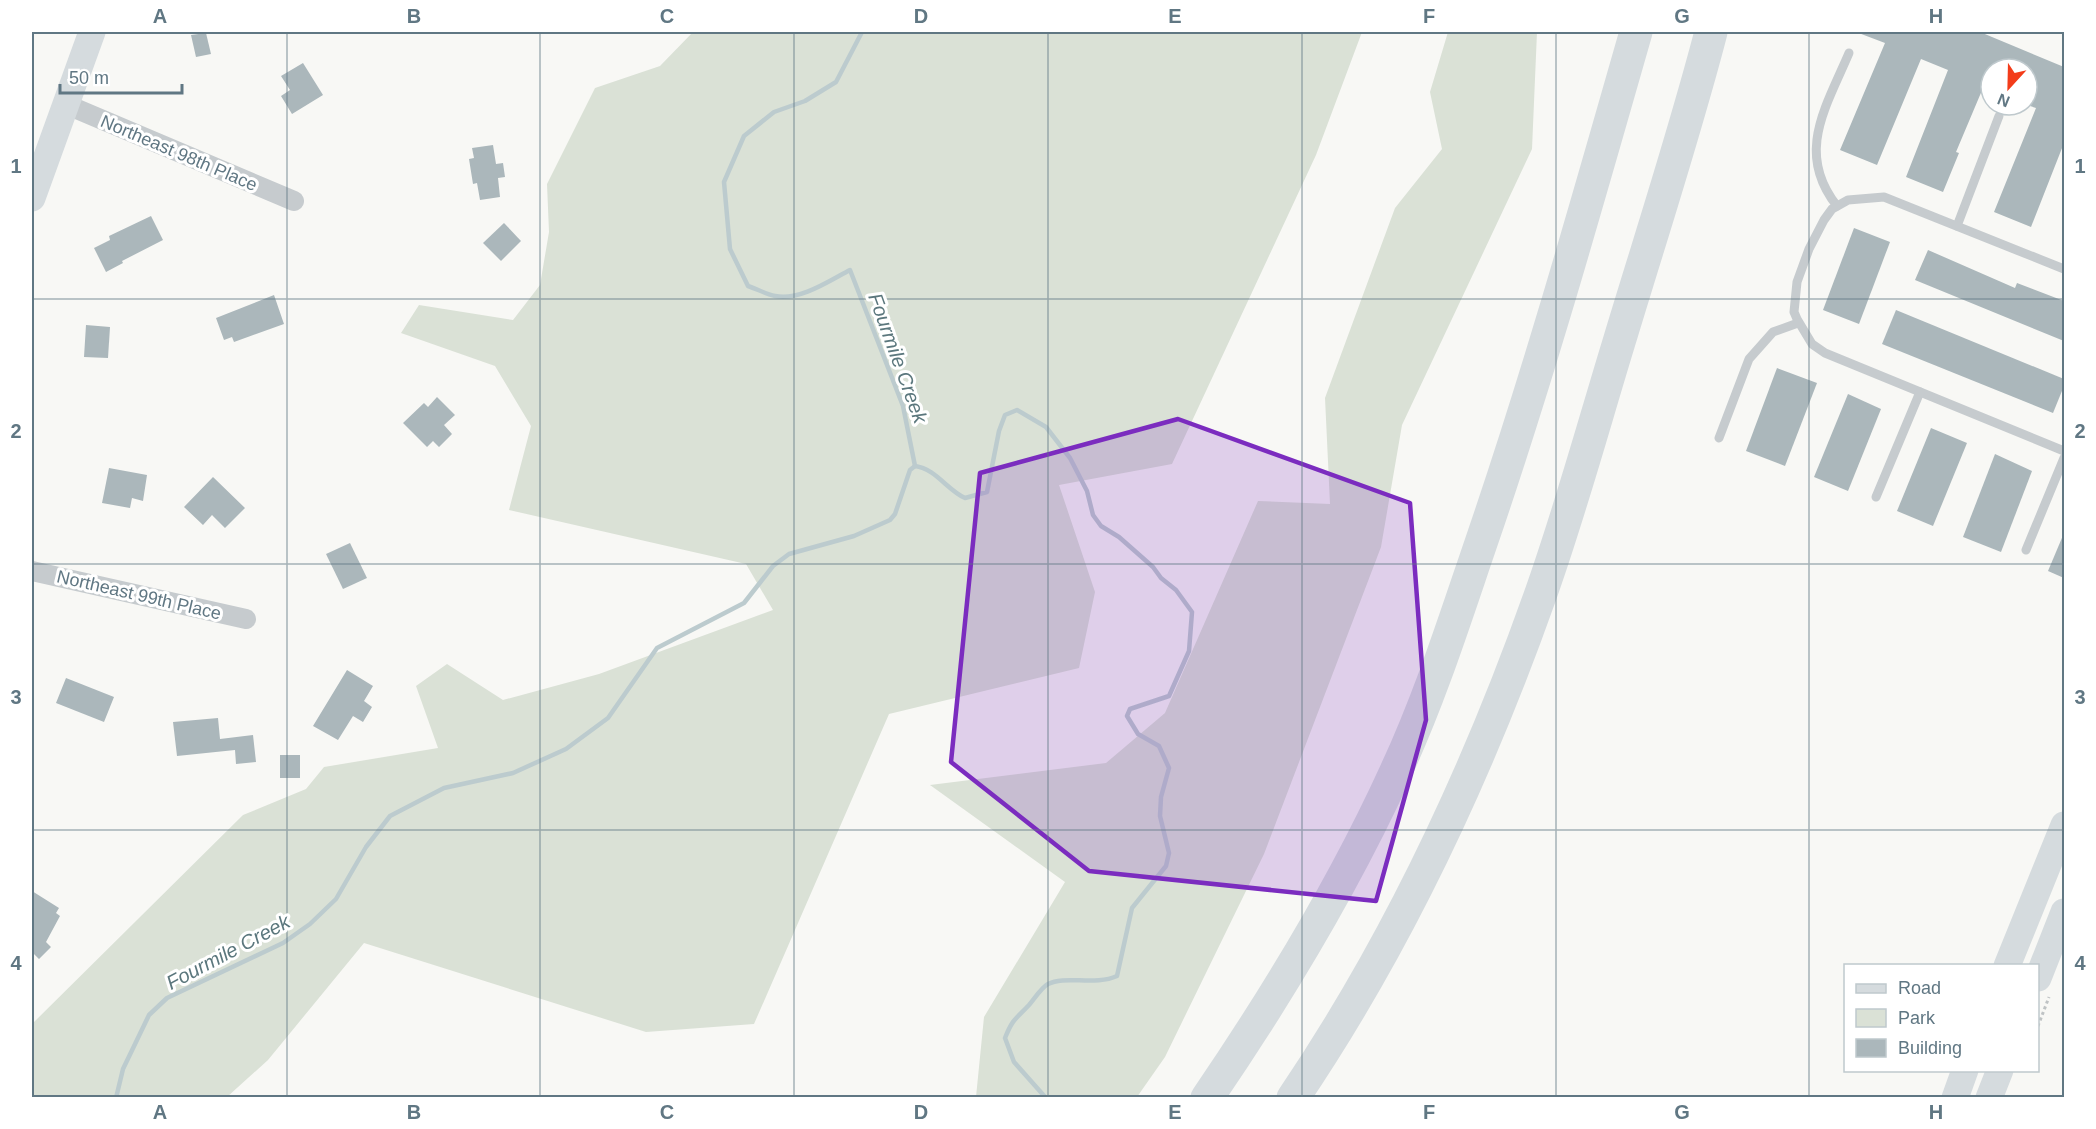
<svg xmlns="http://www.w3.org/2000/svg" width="2096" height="1129" font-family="Helvetica,sans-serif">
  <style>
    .green { fill: #dae1d6 }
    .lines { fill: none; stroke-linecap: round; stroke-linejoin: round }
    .stream { stroke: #bccbce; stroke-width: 4.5 }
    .building { fill: #abb7bb }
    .path { stroke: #bfc3c4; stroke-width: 3; stroke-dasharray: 3 3; stroke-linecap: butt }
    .lane { stroke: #c6cbce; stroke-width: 9 }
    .street { stroke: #c6cbce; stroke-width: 20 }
    .secondary { stroke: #d5dbde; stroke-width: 27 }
    .highway { stroke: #d5dbde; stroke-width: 33 }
    .marked { fill: #7b2cbf; fill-opacity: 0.2; stroke: #7b2cbf; stroke-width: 4.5; stroke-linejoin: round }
    .grid { fill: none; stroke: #607783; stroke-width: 1.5; stroke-opacity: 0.55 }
    .labels { text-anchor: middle; stroke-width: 6; stroke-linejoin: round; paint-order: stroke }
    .street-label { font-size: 18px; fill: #607783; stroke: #fff }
    .water-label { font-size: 20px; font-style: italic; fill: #5b777d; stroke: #fff }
    .neatline { fill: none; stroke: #607783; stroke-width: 2 }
    .grid-label { font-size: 20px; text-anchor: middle; font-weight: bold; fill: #607783 }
  </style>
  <rect width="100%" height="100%" fill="#f8f8f5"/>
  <!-- green -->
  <g class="green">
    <path d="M 693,32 L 1362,32 L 1316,155 L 1172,464 L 1059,485 L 1095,592 L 1079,668 L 889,714 L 754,1024 L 646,1032 L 364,943 L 268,1060 L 227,1097 L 32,1097 L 32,1024 L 243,815 L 306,789 L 324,767 L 438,748 L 416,686 L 447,664 L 503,700 L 599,674 L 773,610 L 746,564 L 509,510 L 531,426 L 495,366 L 401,333 L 419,305 L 513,320 L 540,285 L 549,232 L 547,184 L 595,88 L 660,66 Z"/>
    <path d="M 1448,32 L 1537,32 L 1532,149 L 1402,425 L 1381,547 L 1264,854 L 1165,1057 L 1137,1097 L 976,1097 L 984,1017 L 1065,882 L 930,785 L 1106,763 L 1165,713 L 1258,501 L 1330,504 L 1325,398 L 1395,208 L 1442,149 L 1430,92 Z"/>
  </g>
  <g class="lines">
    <!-- stream -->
    <g class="stream">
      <path d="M 862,32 L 836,82 L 805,101 L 774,112 L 744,136 L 724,182 L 730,249 L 748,286 C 757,289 766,294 775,296 C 800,301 829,281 850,270 L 903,406 L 915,466"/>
      <path d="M 915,466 C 936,469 947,490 965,498 L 987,492 L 999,431 L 1005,415 L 1017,410 L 1046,427 L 1070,458 L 1087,491 L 1093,515 L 1101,526 L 1119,537 L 1153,567 L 1161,578 L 1176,590 L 1192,612 L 1189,651 L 1169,696 L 1130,709 L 1127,716 L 1138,734 L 1159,746 L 1169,768 L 1161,797 L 1160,816 L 1169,853 L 1166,866 L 1132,908 L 1117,976 C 1095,986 1065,975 1048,984 C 1041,988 1035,998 1029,1005 C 1016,1019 1013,1018 1005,1038 L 1014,1062 L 1046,1098"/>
      <path d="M 116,1098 L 123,1069 L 149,1015 L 167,998 L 283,943 L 310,924 L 336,899 L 366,847 L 390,816 L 444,788 L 513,773 L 566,749 L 608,718 L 657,648 L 744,603 L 773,566 L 789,554 L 854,536 L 890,520 L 895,514 L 910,470 L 915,466"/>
    </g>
  </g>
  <!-- building -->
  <g class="building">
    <path d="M 1856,32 L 1980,32 L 2064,67 L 2064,143 L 2031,227 L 1994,212 L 2036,108 L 2027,105 L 2027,69 L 1991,69 L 1956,152 L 1959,153 L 1943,192 L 1906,177 L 1948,70 L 1921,59 L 1877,165 L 1840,150 L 1885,43 Z"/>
    <path d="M 206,33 L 211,54 L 196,57 L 191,35 Z"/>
    <path d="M 303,63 L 323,95 L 292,114 L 281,96 L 290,90 L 281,76 Z"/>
    <path d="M 493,145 L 496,164 L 503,163 L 505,177 L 498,178 L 500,197 L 480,200 L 477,183 L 473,184 L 469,159 L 474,158 L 472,148 Z"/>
    <path d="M 151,216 L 163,240 L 122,261 L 123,263 L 106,272 L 94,248 L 110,240 L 109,236 Z"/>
    <path d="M 504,223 L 521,241 L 501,261 L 483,243 Z"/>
    <path d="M 1854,228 L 1890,242 L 1859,324 L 1823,310 Z"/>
    <path d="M 1928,250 L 2015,288 L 2017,283 L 2064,301 L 2064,341 L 1915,280 Z"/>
    <path d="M 274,295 L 284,324 L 234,342 L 232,337 L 224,340 L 216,318 Z"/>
    <path d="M 1896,310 L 2064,379 L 2064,386 L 2053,413 L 1882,344 Z"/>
    <path d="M 86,325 L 110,327 L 108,358 L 84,357 Z"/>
    <path d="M 1777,368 L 1817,383 L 1785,466 L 1746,451 Z"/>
    <path d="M 1848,394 L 1881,409 L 1848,491 L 1814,477 Z"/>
    <path d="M 437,397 L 455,415 L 444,425 L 452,434 L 439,447 L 433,441 L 427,447 L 403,423 L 424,403 L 428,407 Z"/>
    <path d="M 1931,428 L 1967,443 L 1933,526 L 1897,511 Z"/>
    <path d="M 1995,454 L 2032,471 L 2001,552 L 1963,537 Z"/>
    <path d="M 109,468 L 147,475 L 143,501 L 132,498 L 130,508 L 102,503 Z"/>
    <path d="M 213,477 L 245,508 L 225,528 L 212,515 L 203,525 L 184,507 Z"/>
    <path d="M 2064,533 L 2064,578 L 2048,571 Z"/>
    <path d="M 350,543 L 367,578 L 343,589 L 326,554 Z"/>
    <path d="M 347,670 L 373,686 L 364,701 L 372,707 L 363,722 L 353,716 L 338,740 L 313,726 Z"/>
    <path d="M 66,678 L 114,697 L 104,722 L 56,703 Z"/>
    <path d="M 218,718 L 220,739 L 253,735 L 256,762 L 236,764 L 235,750 L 177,756 L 173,722 Z"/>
    <rect x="280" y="755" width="20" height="23"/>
    <path d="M 32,891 L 59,908 L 56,913 L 60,916 L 46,942 L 51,947 L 39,959 L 32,952 Z"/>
  </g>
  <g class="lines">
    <!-- path -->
    <path class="path" d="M 2038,1026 L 2049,997"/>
    <!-- lane -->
    <g class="lane">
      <path d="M 1837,206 C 1795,153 1826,107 1849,53"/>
      <path d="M 1957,226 L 1999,116"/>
      <path d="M 2064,269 L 1884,197 L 1848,200 L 1832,209 L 1824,220 L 1809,249 L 1797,282 L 1794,312 L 1797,319 L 1812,344 L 1825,353 L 2064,451"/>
      <path d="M 1719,438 L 1749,359 L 1773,332 L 1798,323"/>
      <path d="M 1876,497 L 1920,392"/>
      <path d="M 2026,550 L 2064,458"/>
    </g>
    <!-- street -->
    <g class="street">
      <path d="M 65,104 L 294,201"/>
      <path d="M 32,571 L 246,619"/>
    </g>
    <!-- secondary -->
    <g class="secondary">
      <path d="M 32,198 L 92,32"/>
      <path d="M 2007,966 L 2064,825"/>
      <path d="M 2038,978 L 2064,912"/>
      <path d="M 1955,1098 L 1965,1070"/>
      <path d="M 1989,1098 L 2000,1070"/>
    </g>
    <!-- highway -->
    <g class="highway">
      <path d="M 1207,1098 C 1278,994 1344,885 1396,771 C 1430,698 1455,619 1481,543 C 1539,374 1587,203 1636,32"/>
      <path d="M 1293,1098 C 1398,943 1478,771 1540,596 C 1570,512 1593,427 1619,342 C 1650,239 1684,136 1711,32"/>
    </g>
  </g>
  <!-- marked area -->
  <path class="marked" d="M 1178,419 L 1410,503 L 1426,720 L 1376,901 L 1089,871 L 951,762 L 980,473 Z"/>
  <!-- grid -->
  <path class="grid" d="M 287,32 L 287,1098M 540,32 L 540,1098M 794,32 L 794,1098M 1048,32 L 1048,1098M 1302,32 L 1302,1098M 1556,32 L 1556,1098M 1809,32 L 1809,1098M 32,299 L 2064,299M 32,564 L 2064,564M 32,830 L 2064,830"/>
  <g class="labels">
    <!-- street labels -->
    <g class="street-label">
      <text transform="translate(179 153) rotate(23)" y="6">Northeast 98th Place</text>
      <text transform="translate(139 595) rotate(13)" y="6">Northeast 99th Place</text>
    </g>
    <!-- water labels -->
    <g class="water-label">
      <text transform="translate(898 358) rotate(70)" y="7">Fourmile Creek</text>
      <text transform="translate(228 952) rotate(-28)" y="7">Fourmile Creek</text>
    </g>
  </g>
  <!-- border -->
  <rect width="2096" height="1129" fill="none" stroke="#ffffff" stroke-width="66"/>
  <!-- legend -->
  <rect x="1844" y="964" width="195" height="108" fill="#ffffff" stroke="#bfc9cd" stroke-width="1.5"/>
  <rect x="1856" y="984" width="30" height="9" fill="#d5dbde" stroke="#bfc9cd" stroke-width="1.5"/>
  <text x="1898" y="994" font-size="18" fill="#607783">Road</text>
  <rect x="1856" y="1009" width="30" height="18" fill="#dae1d6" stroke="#bfc9cd" stroke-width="1.5"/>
  <text x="1898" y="1024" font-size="18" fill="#607783">Park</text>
  <rect x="1856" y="1039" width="30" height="18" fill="#abb7bb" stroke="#bfc9cd" stroke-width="1.5"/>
  <text x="1898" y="1054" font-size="18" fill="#607783">Building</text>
  <!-- north arrow -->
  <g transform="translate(2009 87) rotate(202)"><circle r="28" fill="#ffffff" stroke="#bfc9cd" stroke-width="1.5"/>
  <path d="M0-4.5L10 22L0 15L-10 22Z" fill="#f33c1a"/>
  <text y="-9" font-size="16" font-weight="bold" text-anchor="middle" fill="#607783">N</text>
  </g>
  <!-- scale -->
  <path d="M60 84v9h122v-9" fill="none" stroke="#607783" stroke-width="3"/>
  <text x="69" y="84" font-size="18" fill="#607783" stroke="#ffffff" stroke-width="4.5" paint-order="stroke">50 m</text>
  <rect x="33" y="33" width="2030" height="1063" class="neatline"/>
  <g class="grid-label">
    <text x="160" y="23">A</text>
    <text x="414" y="23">B</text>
    <text x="667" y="23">C</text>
    <text x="921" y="23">D</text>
    <text x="1175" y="23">E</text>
    <text x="1429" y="23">F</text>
    <text x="1682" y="23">G</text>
    <text x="1936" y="23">H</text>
    <text x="16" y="173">1</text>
    <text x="2080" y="173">1</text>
    <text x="16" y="438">2</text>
    <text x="2080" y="438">2</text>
    <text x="16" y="704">3</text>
    <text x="2080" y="704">3</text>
    <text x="16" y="970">4</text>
    <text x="2080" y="970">4</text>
    <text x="160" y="1119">A</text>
    <text x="414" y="1119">B</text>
    <text x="667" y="1119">C</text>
    <text x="921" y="1119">D</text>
    <text x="1175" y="1119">E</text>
    <text x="1429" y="1119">F</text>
    <text x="1682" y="1119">G</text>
    <text x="1936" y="1119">H</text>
  </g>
</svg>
